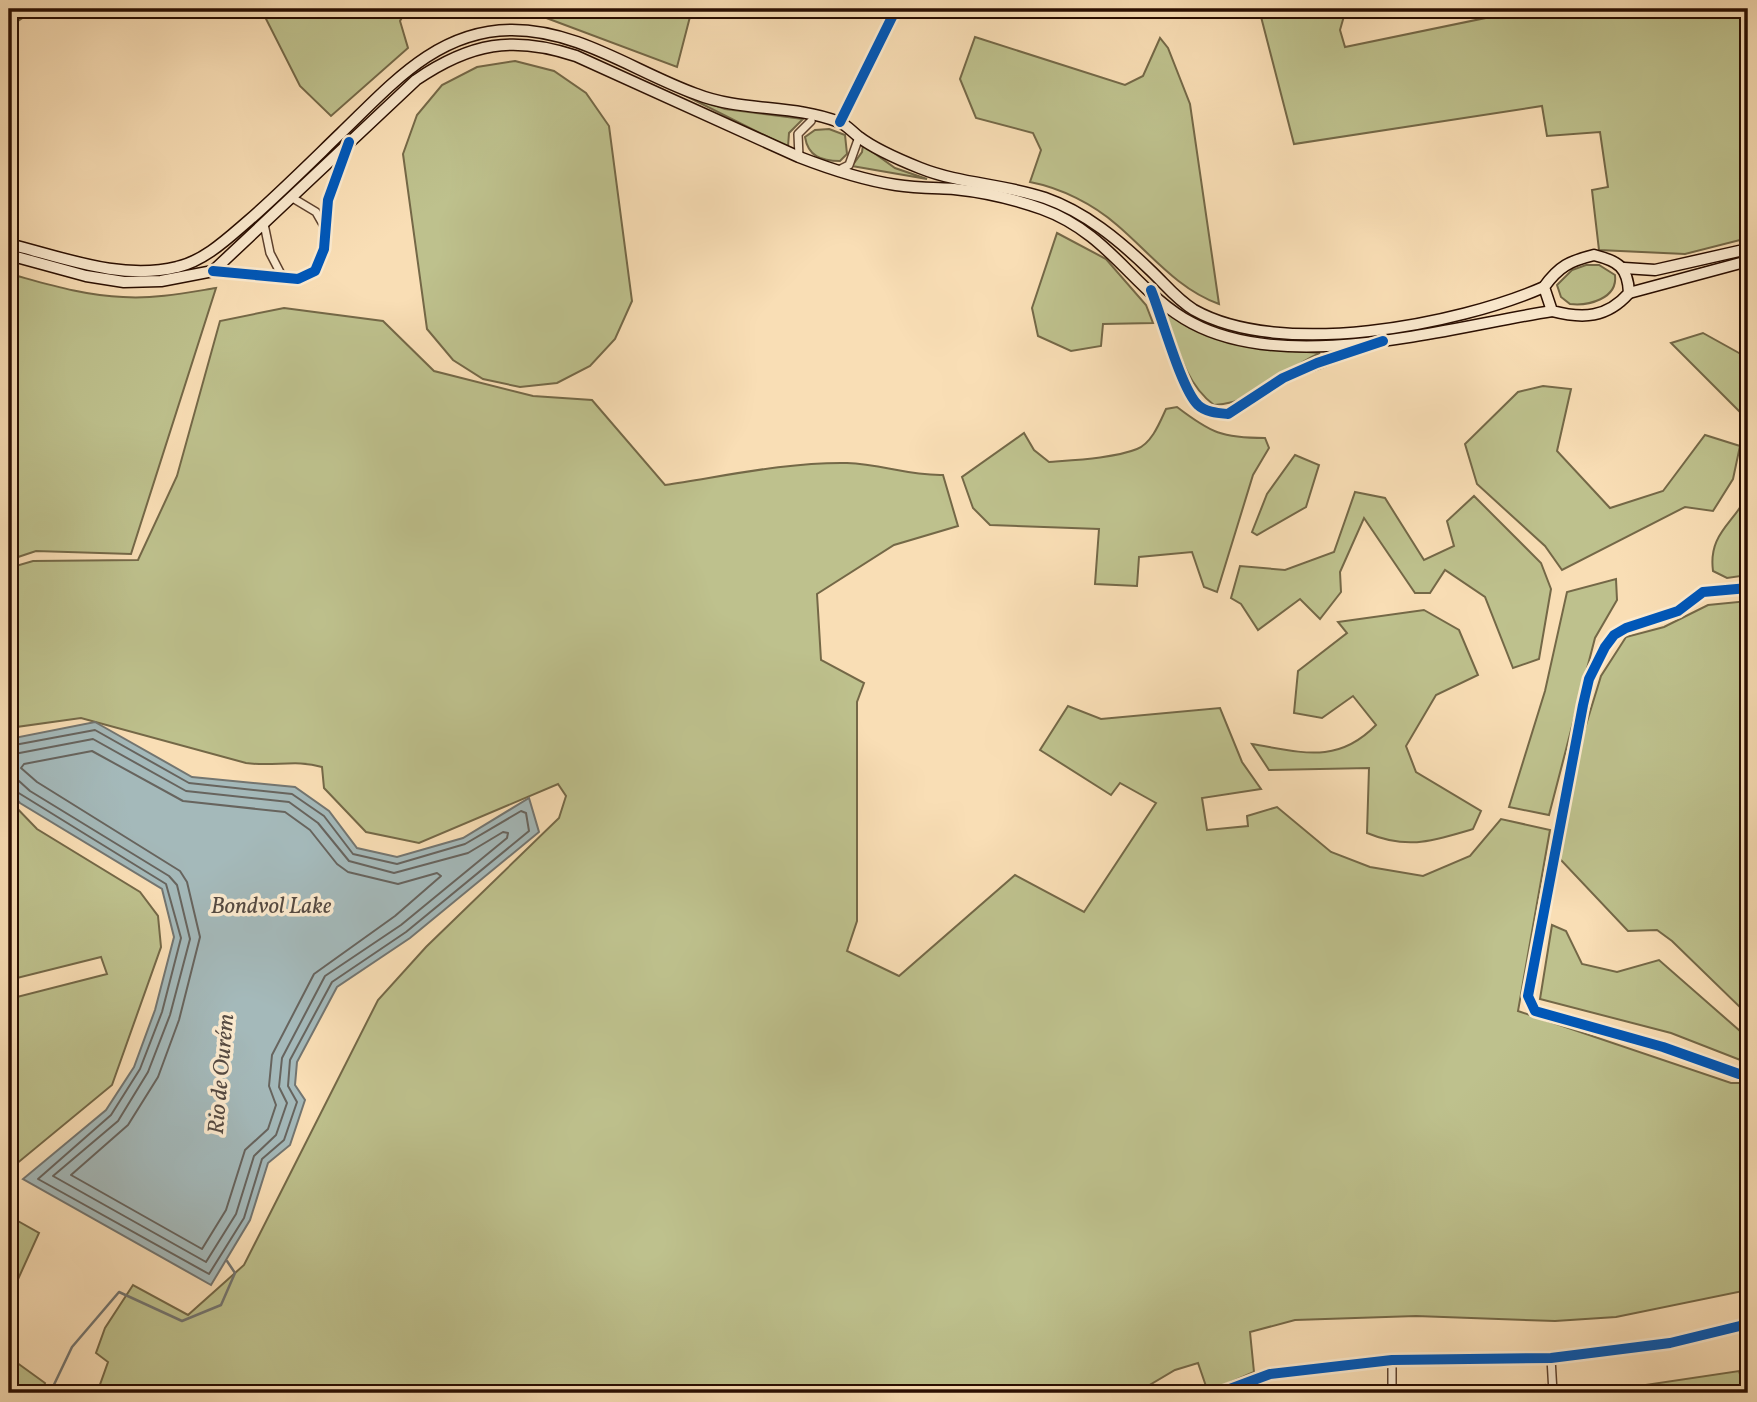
<svg xmlns="http://www.w3.org/2000/svg" width="1757" height="1402" font-family="Vollkorn,serif">
  <style>
    .green { fill: #bec18d; stroke: #746847; stroke-width: 2 }
    .water { fill: #a4b9ba; stroke: #737570; stroke-width: 2 }
    .lines { fill: none; stroke-linecap: round; stroke-linejoin: round }
    .shore { stroke: #67645e; stroke-width: 2 }
    .stream { stroke: #737570; stroke-width: 2.5 }
    .street-casing { stroke: #5e422e; stroke-width: 10 }
    .secondary-casing { stroke: #2a0e01; stroke-width: 13 }
    .street { stroke: #fbeacf; stroke-width: 7 }
    .secondary { stroke: #fbeacf; stroke-width: 10 }
    .cycleway-casing { stroke: #fbeacf; stroke-width: 15 }
    .cycleway { stroke: #0057b8; stroke-width: 10 }
    .labels { text-anchor: middle; stroke-width: 7; stroke-linejoin: round; paint-order: stroke }
    .water-label { font-size: 23px; font-style: italic; fill: #554a42; stroke: #fbeacf }
  </style>
  <rect width="100%" height="100%" fill="#f9deb5"/>
  <filter id="stains"><feTurbulence type="fractalNoise" baseFrequency=".00286" numOctaves="4"/><feColorMatrix values="0 0 0 0 .2 0 0 0 0 .09 0 0 0 0 .02 0 0 0 .5 -.17"/></filter>
  <radialGradient id="worn" r=".72"><stop offset=".6" stop-color="#630" stop-opacity="0"/><stop offset="1" stop-color="#630" stop-opacity=".3"/></radialGradient>
  <!-- green -->
  <g class="green">
    <path d="M 9,9 L 36,9 L 15,23 L 18,50 L 9,57 Z"/>
    <path d="M 261,9 L 407,9 L 400,21 L 408,48 L 331,116 L 300,86 Z"/>
    <path d="M 541,9 L 692,9 L 677,67 L 541,16 Z"/>
    <path d="M 1259,9 L 1346,9 L 1340,30 L 1345,47 L 1529,9 L 1748,9 L 1748,238 L 1685,254 L 1599,250 L 1592,190 L 1608,187 L 1600,132 L 1547,136 L 1542,106 L 1294,144 Z"/>
    <path d="M 975,37 L 1125,85 L 1143,76 L 1160,38 L 1168,48 L 1190,104 L 1219,304 C 1177,289 1150,253 1117,225 C 1093,204 1061,188 1030,182 L 1041,150 L 1033,133 L 976,118 L 960,79 Z"/>
    <path d="M 515,61 L 554,71 L 586,93 L 609,126 L 632,301 L 615,339 L 590,366 L 557,383 L 520,387 L 483,379 L 453,360 L 427,329 L 403,154 L 417,115 L 442,85 L 477,67 Z"/>
    <path d="M 678,92 L 725,109 L 803,119 L 789,133 L 788,147 Z"/>
    <path d="M 829,129 L 845,135 L 847,154 L 840,161 C 821,161 808,156 805,137 L 815,130 Z"/>
    <path d="M 863,145 L 895,168 L 927,179 L 852,166 L 862,152 Z"/>
    <path d="M 1057,233 L 1106,259 L 1146,305 L 1153,323 L 1103,324 L 1101,346 L 1071,351 L 1038,336 L 1032,308 Z"/>
    <path d="M 1586,265 L 1599,265 L 1615,275 C 1618,299 1588,306 1570,304 L 1561,297 L 1557,285 L 1572,270 Z"/>
    <path d="M 10,274 C 47,284 85,296 123,297 C 155,299 185,293 216,288 L 131,554 L 36,551 L 9,560 Z"/>
    <path d="M 1163,306 C 1207,345 1263,349 1320,353 C 1281,370 1258,403 1214,405 C 1183,382 1176,340 1163,306 Z"/>
    <path d="M 284,308 L 383,321 L 434,371 L 533,396 L 592,400 L 665,485 C 725,476 787,462 847,463 C 881,464 909,476 943,475 L 958,526 L 894,545 L 817,594 L 821,660 L 864,683 L 857,702 L 857,921 L 847,951 L 899,976 L 1015,875 L 1084,912 L 1156,803 L 1120,783 L 1111,795 L 1040,750 L 1068,706 L 1101,719 L 1220,708 L 1242,762 L 1261,789 L 1202,798 L 1207,830 L 1248,826 L 1247,816 L 1277,807 L 1331,852 L 1370,867 L 1423,876 L 1470,856 L 1501,819 L 1550,830 L 1518,1011 L 1731,1083 L 1748,1083 L 1748,1290 L 1616,1317 L 1555,1321 L 1416,1316 L 1295,1320 L 1250,1332 L 1254,1372 L 1208,1392 L 1198,1363 L 1175,1370 L 1136,1393 L 97,1393 L 108,1362 L 96,1353 L 105,1328 L 133,1285 L 188,1315 L 244,1265 L 378,1000 L 426,947 L 559,818 L 566,796 L 558,784 L 419,843 L 366,832 L 324,788 L 322,767 C 297,759 273,767 246,763 L 81,718 L 9,728 L 9,568 L 33,561 L 138,560 L 177,476 L 220,321 Z"/>
    <path d="M 1703,333 L 1748,358 L 1748,420 L 1671,343 Z"/>
    <path d="M 1543,386 L 1571,389 L 1557,451 L 1610,508 L 1663,491 L 1705,435 L 1740,446 L 1733,479 L 1713,511 L 1685,507 L 1562,570 L 1545,546 L 1477,484 L 1465,444 L 1518,392 Z"/>
    <path d="M 1177,407 C 1211,433 1222,438 1265,438 L 1269,448 L 1253,475 L 1217,592 L 1204,587 L 1192,552 L 1139,557 L 1137,586 L 1095,584 L 1099,529 L 990,525 L 973,508 L 962,477 L 1024,433 L 1034,450 L 1049,462 C 1074,460 1115,458 1137,449 C 1152,443 1160,422 1166,409 Z"/>
    <path d="M 1295,455 L 1319,465 L 1306,507 L 1257,535 L 1252,532 L 1267,494 Z"/>
    <path d="M 1355,492 L 1385,498 L 1424,560 L 1454,546 L 1447,521 L 1474,496 L 1541,563 L 1551,589 L 1539,659 L 1513,668 L 1485,597 L 1445,570 L 1430,593 L 1415,593 L 1364,518 L 1340,572 L 1341,592 L 1320,619 L 1300,599 L 1258,630 L 1241,604 L 1231,598 L 1240,566 L 1285,570 L 1334,552 Z"/>
    <path d="M 1748,494 L 1748,575 L 1727,578 L 1713,571 C 1708,533 1734,524 1748,494 Z"/>
    <path d="M 1616,579 L 1617,600 L 1595,638 L 1549,815 L 1509,807 L 1545,691 L 1567,592 Z"/>
    <path d="M 1748,601 L 1748,1015 L 1672,941 L 1657,930 L 1628,931 L 1559,858 L 1582,738 L 1601,676 L 1626,637 L 1664,627 L 1708,605 Z"/>
    <path d="M 1424,610 L 1459,630 L 1478,675 L 1436,695 L 1406,746 L 1416,772 L 1481,811 L 1473,829 C 1432,841 1408,850 1367,833 L 1369,768 L 1269,770 L 1252,744 C 1301,752 1337,765 1376,725 L 1353,696 L 1322,718 L 1294,713 L 1298,671 L 1347,633 L 1338,622 Z"/>
    <path d="M 9,800 L 37,829 L 140,892 L 158,916 L 161,947 L 112,1085 L 9,1170 L 9,999 L 107,974 L 101,957 L 9,980 Z"/>
    <path d="M 1552,925 L 1566,931 L 1582,964 L 1617,972 L 1659,960 L 1748,1038 L 1748,1063 L 1671,1033 L 1540,999 Z"/>
    <path d="M 9,1216 L 39,1233 L 9,1299 Z"/>
    <path d="M 9,1357 L 45,1383 L 41,1393 L 9,1393 Z"/>
    <path d="M 1739,1371 L 1742,1381 L 1748,1381 L 1748,1393 L 1592,1393 Z"/>
    <path d="M 1545,1385 L 1545,1393 L 1493,1393 L 1493,1392 Z"/>
  </g>
  <!-- water -->
  <path class="water" d="M 95,722 L 192,777 L 295,787 L 329,811 L 357,848 L 397,857 L 463,838 L 529,798 L 539,832 L 410,938 L 337,987 L 297,1062 L 295,1085 L 305,1100 L 290,1145 L 268,1163 L 250,1220 L 211,1285 L 23,1179 L 106,1110 L 134,1067 L 155,1010 L 174,937 L 162,889 L 20,803 L 9,791 L 9,739 Z"/>
  <g class="lines">
    <!-- shore -->
    <g class="shore">
      <path d="M 9,746 L 95,730 L 189,783 L 292,794 L 324,816 L 353,854 L 397,864 L 465,844 L 521,811 L 526,813 L 529,831 L 406,932 L 332,982 L 290,1060 L 288,1086 L 297,1102 L 284,1140 L 262,1159 L 244,1218 L 209,1274 L 38,1179 L 111,1115 L 140,1069 L 162,1012 L 181,938 L 166,884 L 9,787"/>
      <path d="M 92,751 L 183,801 L 285,812 L 310,830 L 337,864 L 348,872 L 398,884 L 437,873 L 441,876 L 395,916 L 314,974 L 272,1055 L 269,1086 L 276,1105 L 268,1129 L 245,1150 L 226,1210 L 202,1249 L 71,1175 L 128,1125 L 158,1077 L 179,1020 L 200,937 L 187,882 L 180,871 L 37,782 L 21,768 L 24,764 Z"/>
      <path d="M 9,755 L 93,739 L 186,791 L 289,802 L 318,823 L 349,861 L 394,873 L 468,853 L 503,832 L 508,833 L 507,838 L 401,925 L 325,976 L 282,1058 L 279,1087 L 287,1103 L 276,1135 L 254,1156 L 236,1214 L 206,1262 L 53,1176 L 118,1121 L 148,1072 L 170,1015 L 190,939 L 177,885 L 169,876 L 30,791 L 19,781 L 9,778"/>
    </g>
    <!-- stream -->
    <path class="stream" d="M 50,1393 L 72,1347 L 119,1292 L 182,1321 L 221,1305 L 235,1273 L 227,1261"/>
    <defs>
      <g id="street">
        <path d="M 840,122 L 896,9"/>
        <path d="M 799,157 L 798,134 L 811,121"/>
        <path d="M 837,171 L 849,165 L 859,137"/>
        <path d="M 291,197 L 316,212 L 324,226"/>
        <path d="M 264,224 L 270,253 L 283,278"/>
        <path d="M 214,271 L 298,279 L 315,271 L 324,249 L 328,200 L 347,146"/>
        <path d="M 1154,298 C 1165,322 1181,388 1197,405 C 1205,412 1218,413 1228,414 L 1283,378 L 1369,346"/>
        <path d="M 1748,588 L 1703,592 L 1678,611 L 1626,628 L 1614,635 L 1605,647 L 1589,679 L 1583,705 L 1528,996 L 1535,1011 L 1663,1047 L 1739,1074 L 1748,1073"/>
        <path d="M 1551,1358 L 1553,1393"/>
        <path d="M 1219,1393 L 1270,1374 L 1392,1360 L 1551,1358 L 1670,1343 L 1748,1324"/>
        <path d="M 1392,1393 L 1392,1360"/>
      </g>
      <g id="secondary">
        <path d="M 9,244 C 62,257 121,281 177,267 C 204,261 227,239 248,221 C 280,193 310,163 341,133 C 391,85 437,30 512,30 C 579,30 635,72 696,94 C 741,112 793,104 839,122 C 847,125 852,132 859,137 C 876,150 900,160 920,168 C 960,184 1004,184 1045,198 C 1085,212 1119,240 1150,270 C 1165,284 1176,299 1194,310 C 1281,359 1457,325 1544,287"/>
        <path d="M 9,255 L 86,276 L 124,282 L 161,281 L 213,271 L 416,80 C 470,43 513,35 576,56 L 799,157 C 830,169 863,180 896,185 C 915,188 935,188 954,189 C 984,192 1014,199 1042,209 C 1111,234 1135,293 1192,323 C 1289,375 1450,327 1552,311"/>
        <path d="M 1594,255 C 1618,261 1628,267 1629,293 C 1607,318 1583,319 1552,311 L 1544,287 C 1559,266 1570,261 1594,255 Z"/>
        <path d="M 1624,268 L 1655,270 L 1748,249"/>
        <path d="M 1629,293 L 1748,261"/>
      </g>
    </defs>
    <!-- street casing -->
    <use href="#street" class="street-casing"/>
    <!-- secondary casing -->
    <use href="#secondary" class="secondary-casing"/>
    <!-- street -->
    <use href="#street" class="street"/>
    <!-- secondary -->
    <use href="#secondary" class="secondary"/>
    <defs>
      <g id="cycleway">
        <path d="M 840,122 L 896,9"/>
        <path d="M 213,271 L 298,279 L 315,271 L 324,249 L 328,200 L 349,142"/>
        <path d="M 1151,290 C 1161,314 1181,389 1198,405 C 1205,412 1218,413 1228,414 L 1283,378 L 1317,363 L 1383,341"/>
        <path d="M 1748,588 L 1703,592 L 1678,611 L 1626,628 L 1614,635 L 1605,647 L 1589,679 L 1583,705 L 1528,996 L 1535,1011 L 1663,1047 L 1739,1074 L 1748,1073"/>
        <path d="M 1219,1393 L 1270,1374 L 1392,1360 L 1551,1358 L 1670,1343 L 1748,1324"/>
      </g>
    </defs>
    <!-- cycleway casing -->
    <use href="#cycleway" class="cycleway-casing"/>
    <!-- cycleway -->
    <use href="#cycleway" class="cycleway"/>
  </g>
  <g class="labels">
    <!-- water labels -->
    <g class="water-label">
      <text x="271" y="913">Bondvol Lake</text>
      <text transform="translate(220 1074) rotate(-85)" y="8">Rio de Ourém</text>
    </g>
  </g>
  <!-- margin -->
  <rect width="1757" height="1402" fill="none" stroke="#f9deb5" stroke-width="35"/>
  <rect x="10" y="10" width="1736" height="1381" fill="none" stroke="#2a0e01" stroke-width="3.5"/>
  <rect x="18" y="18" width="1722" height="1367" fill="none" stroke="#2a0e01" stroke-width="2"/>
  <rect width="100%" height="100%" filter="url(#stains)"/>
  <rect width="100%" height="100%" fill="url(#worn)"/>
</svg>
